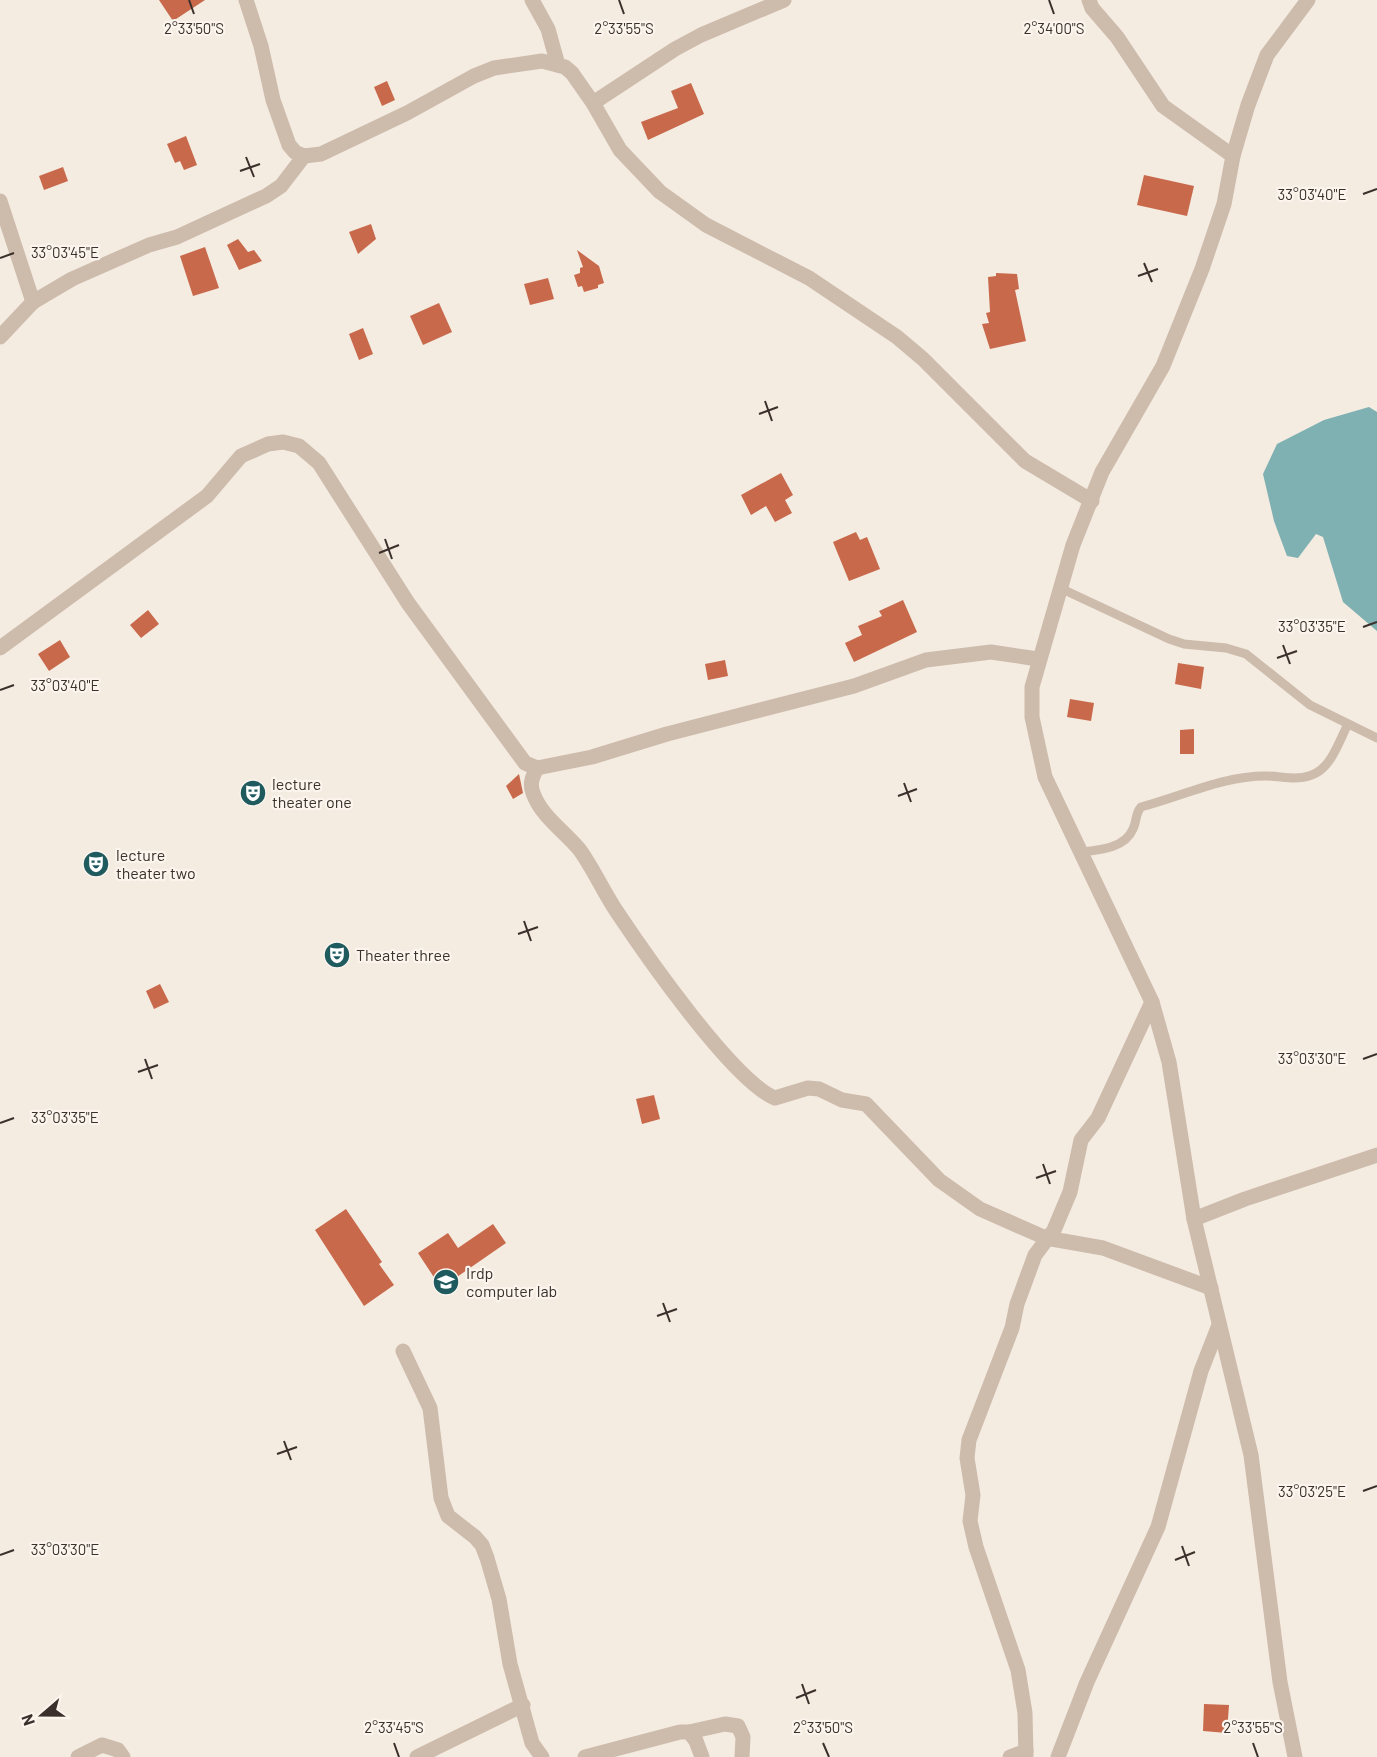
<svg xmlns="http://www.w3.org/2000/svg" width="1377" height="1757" font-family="Barlow,sans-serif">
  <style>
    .water { fill: #7fb0b2 }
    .building { fill: #c8694b }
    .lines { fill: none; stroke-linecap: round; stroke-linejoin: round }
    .service { stroke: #cdbbac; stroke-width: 9 }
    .minor { stroke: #cdbbac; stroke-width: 15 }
    .tertiary { stroke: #cdbbac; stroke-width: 15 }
    .ticks { fill: none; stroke: #3b302b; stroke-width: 2 }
    .labels { text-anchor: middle; stroke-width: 4.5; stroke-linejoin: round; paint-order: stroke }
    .poi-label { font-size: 16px; fill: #3b302b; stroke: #fbf5ee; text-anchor: start }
    .ticks-label { font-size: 15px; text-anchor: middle; fill: #3b302b; stroke: #fbf5ee; stroke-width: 4.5; stroke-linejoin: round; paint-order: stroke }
  </style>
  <rect width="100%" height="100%" fill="#f4ebe1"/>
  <!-- water -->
  <path class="water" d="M 1369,407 L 1377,412 L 1377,631 L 1343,602 L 1323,537 L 1316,534 L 1298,558 L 1287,556 L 1274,521 L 1263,474 L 1277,444 L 1324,420 Z"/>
  <!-- building -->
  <g class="building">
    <path d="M 159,0 L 205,0 L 173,21 Z"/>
    <path d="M 387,81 L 395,100 L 382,106 L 374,87 Z"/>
    <path d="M 691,83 L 704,114 L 648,140 L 641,122 L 678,108 L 671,91 Z"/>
    <path d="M 186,136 L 197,165 L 184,170 L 180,161 L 175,163 L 167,144 Z"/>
    <path d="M 63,167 L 68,181 L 44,190 L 39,176 Z"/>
    <path d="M 1144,175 L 1194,186 L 1187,216 L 1137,205 Z"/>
    <path d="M 371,224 L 376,239 L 358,254 L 349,232 Z"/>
    <path d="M 238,239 L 248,252 L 254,250 L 262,261 L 239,270 L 227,245 Z"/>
    <path d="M 205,247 L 219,288 L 193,296 L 180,256 Z"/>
    <path d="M 577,250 L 599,266 L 604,283 L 598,285 L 598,288 L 584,292 L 582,286 L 578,287 L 574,275 L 580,273 L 580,268 L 583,267 Z"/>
    <path d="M 996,273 L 1017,274 L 1019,289 L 1015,290 L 1026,341 L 990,349 L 982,324 L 989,323 L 986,313 L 990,312 L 988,277 L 996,276 Z"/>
    <path d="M 548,278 L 554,299 L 530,305 L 524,284 Z"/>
    <path d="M 439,303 L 452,332 L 423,345 L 410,316 Z"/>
    <path d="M 363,328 L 373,354 L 359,360 L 349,334 Z"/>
    <path d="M 781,473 L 793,495 L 785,500 L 792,513 L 775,522 L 766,506 L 751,515 L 741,495 Z"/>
    <path d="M 856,532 L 860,540 L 867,537 L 880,569 L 849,581 L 833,542 Z"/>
    <path d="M 903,600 L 917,632 L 854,662 L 845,643 L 862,635 L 858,626 L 882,616 L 879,611 Z"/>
    <path d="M 148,610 L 159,624 L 141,638 L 130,625 Z"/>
    <path d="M 60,640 L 70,657 L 49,671 L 38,654 Z"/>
    <path d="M 725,660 L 728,676 L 708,680 L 705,664 Z"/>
    <path d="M 1178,663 L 1204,667 L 1201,689 L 1175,684 Z"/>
    <path d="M 1070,699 L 1094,703 L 1091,721 L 1067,717 Z"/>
    <path d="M 1194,729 L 1194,754 L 1180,754 L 1180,730 Z"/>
    <path d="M 519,774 L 523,793 L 513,799 L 506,786 Z"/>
    <path d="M 160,984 L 169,1002 L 154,1009 L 146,991 Z"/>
    <path d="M 654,1095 L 660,1119 L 642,1124 L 636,1099 Z"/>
    <path d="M 346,1209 L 382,1262 L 379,1264 L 394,1285 L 364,1306 L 315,1230 Z"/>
    <path d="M 493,1224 L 506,1243 L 441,1288 L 418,1253 L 448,1233 L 458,1248 Z"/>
    <path d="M 1204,1704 L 1229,1705 L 1227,1733 L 1203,1731 Z"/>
  </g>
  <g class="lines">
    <!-- service -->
    <g class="service">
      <path d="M 1060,588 L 1169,639 L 1184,644 L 1226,648 L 1246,654 L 1310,705 L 1377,738"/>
      <path d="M 1082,852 C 1100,850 1125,848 1133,829 C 1137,821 1135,814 1141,807 C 1183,796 1222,776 1266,776 C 1283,776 1299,782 1316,773 C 1332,765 1340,739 1348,724"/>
    </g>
    <!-- minor -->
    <g class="minor">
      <path d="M 246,0 L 261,46 L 273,100 L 289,145 L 295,152 L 304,156 L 321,154 L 407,113 L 474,76 L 494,68 L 542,61 L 565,67 L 572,73 L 593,103 L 620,150 L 660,192 L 706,225 L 809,278 L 897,337 L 923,359 L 1025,461 L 1092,501"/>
      <path d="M 532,0 L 548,29 L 558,65"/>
      <path d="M 1089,0 L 1092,8 L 1117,37 L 1163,106 L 1233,156"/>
      <path d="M 593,103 L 675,49 L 701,35 L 784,0"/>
      <path d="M 0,201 L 33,302"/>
      <path d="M 0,337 L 33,302 L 72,279 L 149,245 L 177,237 L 266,196 L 281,186 L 304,156"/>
      <path d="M 0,648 L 207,496 L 241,456 L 268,444 L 283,442 L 299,446 L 319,463 L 408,603 L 525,763 L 537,768 L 592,757 L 667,734 L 854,686 L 926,660 L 991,652 L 1038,659"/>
      <path d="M 537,768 C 533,776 529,783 533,793 C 541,816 564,831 579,849 C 592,866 604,893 617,912 C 645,954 733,1081 775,1098 L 808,1088 L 819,1089 L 842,1100 L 866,1104 L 939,1180 L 980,1209 L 1046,1238 L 1103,1248 L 1211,1288"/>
      <path d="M 1194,1219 L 1245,1199 L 1377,1155"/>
      <path d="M 403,1351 L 430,1408 L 441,1498 L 448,1516 L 475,1537 L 482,1545 L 487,1558 L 499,1599 L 510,1664 L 532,1743 L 542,1757"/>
      <path d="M 689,1732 L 725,1724 L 738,1726 L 743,1737 L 742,1757"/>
      <path d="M 78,1757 L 102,1745 L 118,1750 L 123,1757"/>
      <path d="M 417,1757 L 523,1705"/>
      <path d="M 585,1757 L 680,1732 L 689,1732 L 696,1741 L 702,1757"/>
      <path d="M 1010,1757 L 1026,1751"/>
      <path d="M 1026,1757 L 1025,1713 L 1018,1670 L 976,1547 L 970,1521 L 973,1495 L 967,1458 L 969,1440 L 1012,1328 L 1017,1304 L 1035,1255 L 1054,1230 L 1070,1192 L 1081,1140 L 1098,1118 L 1152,1002"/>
      <path d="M 1058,1757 L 1087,1682 L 1158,1527 L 1201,1371 L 1219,1325"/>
    </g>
    <!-- tertiary -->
    <path class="tertiary" d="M 1295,1757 L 1280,1682 L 1251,1455 L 1194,1219 L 1169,1062 L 1152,1002 L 1045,777 L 1032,717 L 1032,687 L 1073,545 L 1102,472 L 1163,366 L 1202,269 L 1224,204 L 1233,156 L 1248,105 L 1267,55 L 1308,0"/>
  </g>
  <!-- ticks -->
  <path class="ticks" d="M 189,0 L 194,14M 619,0 L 624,14M 1049,0 L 1054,14M 246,157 L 254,177M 240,171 L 260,164M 1363,194 L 1377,189M 0,258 L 14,253M 1144,263 L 1152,282M 1138,276 L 1158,269M 765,401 L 772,421M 759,414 L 778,407M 385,539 L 392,559M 379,553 L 399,545M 1363,627 L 1377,622M 1283,645 L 1290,664M 1277,658 L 1297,651M 0,690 L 14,685M 904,783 L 911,802M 898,796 L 917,789M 524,921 L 531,941M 518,934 L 538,927M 145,1059 L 152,1079M 1363,1059 L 1377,1054M 138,1072 L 158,1065M 0,1123 L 14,1118M 1043,1164 L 1050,1184M 1036,1178 L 1056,1171M 663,1303 L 670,1322M 657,1316 L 677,1309M 284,1441 L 291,1460M 277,1454 L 297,1447M 1363,1491 L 1377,1486M 1182,1546 L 1189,1566M 0,1555 L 14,1550M 1175,1560 L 1195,1552M 802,1684 L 809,1704M 796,1698 L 816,1690M 394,1743 L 399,1757M 823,1743 L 829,1757M 1253,1743 L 1258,1757"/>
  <!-- icons -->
  <defs>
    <symbol id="theatre-disc" viewBox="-11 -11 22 22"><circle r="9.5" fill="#1f5a5e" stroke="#fbf5ee"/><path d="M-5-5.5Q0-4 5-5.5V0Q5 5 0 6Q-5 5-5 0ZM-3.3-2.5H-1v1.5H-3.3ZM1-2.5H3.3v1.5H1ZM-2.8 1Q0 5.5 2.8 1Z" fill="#fff"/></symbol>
    <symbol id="university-disc" viewBox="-11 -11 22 22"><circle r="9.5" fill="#1f5a5e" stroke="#fbf5ee"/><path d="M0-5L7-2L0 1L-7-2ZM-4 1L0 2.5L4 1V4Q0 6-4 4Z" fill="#fff"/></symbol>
  </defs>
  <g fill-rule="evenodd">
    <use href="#theatre-disc" x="238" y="778" width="30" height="30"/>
    <use href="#theatre-disc" x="81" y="849" width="30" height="30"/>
    <use href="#theatre-disc" x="322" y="940" width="30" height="30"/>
    <use href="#university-disc" x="431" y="1267" width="30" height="30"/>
  </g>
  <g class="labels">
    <!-- poi labels -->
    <g class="poi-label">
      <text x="272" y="790">lecture<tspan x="272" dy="18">theater one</tspan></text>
      <text x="116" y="861">lecture<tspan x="116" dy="18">theater two</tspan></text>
      <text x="356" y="961">Theater three</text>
      <text x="466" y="1279">Irdp<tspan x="466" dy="18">computer lab</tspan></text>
    </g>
  </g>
  <g class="ticks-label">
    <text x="194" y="34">2°33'50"S</text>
    <text x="624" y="34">2°33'55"S</text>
    <text x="1054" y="34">2°34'00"S</text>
    <text x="1312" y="200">33°03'40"E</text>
    <text x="65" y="258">33°03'45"E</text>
    <text x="1312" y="632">33°03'35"E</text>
    <text x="65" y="691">33°03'40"E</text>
    <text x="1312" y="1064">33°03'30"E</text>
    <text x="65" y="1123">33°03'35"E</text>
    <text x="1312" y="1497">33°03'25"E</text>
    <text x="65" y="1555">33°03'30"E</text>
    <text x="394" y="1733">2°33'45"S</text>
    <text x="823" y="1733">2°33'50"S</text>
    <text x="1253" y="1733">2°33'55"S</text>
  </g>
  <!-- north arrow -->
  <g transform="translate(42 1715) rotate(250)" stroke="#fbf5ee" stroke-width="4.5" paint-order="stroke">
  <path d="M0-4.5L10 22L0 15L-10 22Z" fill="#3b302b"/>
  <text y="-9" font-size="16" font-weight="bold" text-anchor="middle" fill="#3b302b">N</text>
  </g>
</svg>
